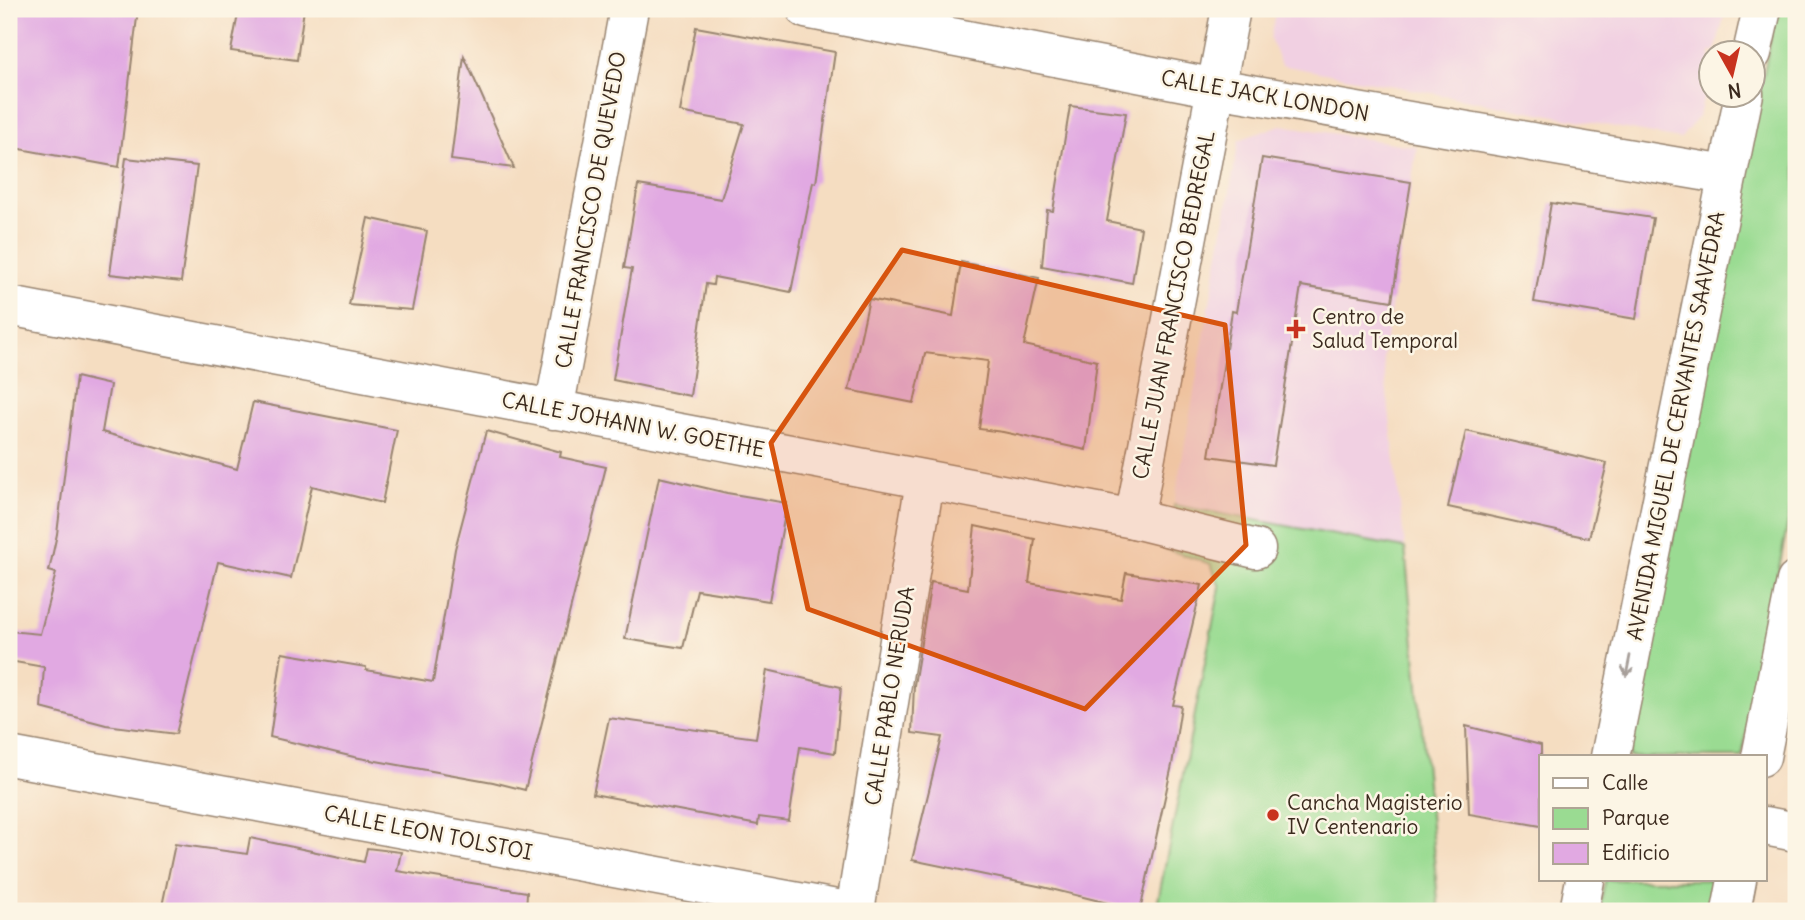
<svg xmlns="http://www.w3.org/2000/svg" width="1805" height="920" font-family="Delius,sans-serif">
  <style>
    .built { fill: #f1d0e2 }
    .green { fill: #9adb92; stroke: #6a8258; stroke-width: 2 }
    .building { fill: #e1a9e2 }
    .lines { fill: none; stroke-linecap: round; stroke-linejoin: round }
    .minor-casing { stroke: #988470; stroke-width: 41 }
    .minor { stroke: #fff; stroke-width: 38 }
    .oneway { stroke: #a79f9a }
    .marked { fill: #d7540e; fill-opacity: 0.2; stroke: #d7540e; stroke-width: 5; stroke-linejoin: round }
    .poi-dot { fill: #c8321e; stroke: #fcf5e5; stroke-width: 2.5 }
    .labels { text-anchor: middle; stroke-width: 5; stroke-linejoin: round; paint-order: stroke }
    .street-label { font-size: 21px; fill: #3b2a1e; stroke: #fcf5e5 }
    .poi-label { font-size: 21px; fill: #3b2a1e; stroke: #fcf5e5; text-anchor: start }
  </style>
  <rect width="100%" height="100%" fill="#fcf5e5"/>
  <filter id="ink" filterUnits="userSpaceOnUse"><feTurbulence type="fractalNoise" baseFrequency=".0143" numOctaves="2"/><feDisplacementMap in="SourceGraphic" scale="14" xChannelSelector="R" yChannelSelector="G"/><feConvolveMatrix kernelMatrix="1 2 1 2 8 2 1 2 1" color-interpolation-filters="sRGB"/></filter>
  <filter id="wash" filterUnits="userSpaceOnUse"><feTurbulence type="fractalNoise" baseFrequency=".00686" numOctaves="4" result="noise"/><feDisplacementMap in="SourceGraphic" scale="28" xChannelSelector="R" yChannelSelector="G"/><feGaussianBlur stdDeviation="1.57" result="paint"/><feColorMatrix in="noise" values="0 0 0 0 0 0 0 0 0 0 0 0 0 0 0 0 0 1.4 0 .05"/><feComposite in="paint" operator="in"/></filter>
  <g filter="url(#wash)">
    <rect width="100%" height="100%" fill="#f5ddc1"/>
    <!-- built -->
    <g class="built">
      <path d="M 1276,9 L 1726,9 L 1715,52 L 1710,52 L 1710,72 L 1699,116 L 1680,139 L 1281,65 L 1270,39 Z"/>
      <path d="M 1281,125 L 1417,147 L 1383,358 L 1405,548 L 1174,505 L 1239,140 Z"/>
    </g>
    <!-- green -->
    <g class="green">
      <path d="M 1788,9 L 1796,9 L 1796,481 L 1742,757 L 1629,757 L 1775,16 Z"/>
      <path d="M 1174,505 L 1405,548 L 1439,911 L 1156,911 L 1220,587 L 1211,564 L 1166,549 Z"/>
      <path d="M 1605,880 L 1719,880 L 1712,911 L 1599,911 Z"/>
    </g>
    <g id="blocks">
      <!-- building -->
      <g class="building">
        <path d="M 9,9 L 138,9 L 119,167 L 9,147 Z"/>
        <path d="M 239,9 L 304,9 L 297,60 L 231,51 Z"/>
        <path d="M 696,27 L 835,52 L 816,183 L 813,182 L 791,292 L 714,277 L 713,285 L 706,284 L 690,396 L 613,380 L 632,269 L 624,268 L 638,185 L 721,199 L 744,124 L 680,112 Z"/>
        <path d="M 464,56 L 514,168 L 451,160 Z"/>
        <path d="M 1070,106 L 1126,113 L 1107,221 L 1141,228 L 1132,283 L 1042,266 L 1047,210 L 1053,211 Z"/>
        <path d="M 126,158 L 197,166 L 181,282 L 110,274 Z"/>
        <path d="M 1262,158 L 1411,182 L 1392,301 L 1301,286 L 1273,465 L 1209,456 L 1232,311 L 1236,312 Z"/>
        <path d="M 1551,203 L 1653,218 L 1636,319 L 1534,302 Z"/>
        <path d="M 368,218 L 427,231 L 412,310 L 349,305 Z"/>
        <path d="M 961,262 L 1039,278 L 1024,345 L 1097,361 L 1086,450 L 1003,432 L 979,429 L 988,361 L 925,353 L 914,403 L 849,390 L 869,299 L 953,316 Z"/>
        <path d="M 76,377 L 110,385 L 102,432 L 237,469 L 253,402 L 397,430 L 382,503 L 312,486 L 291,578 L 218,562 L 176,734 L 106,725 L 41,708 L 44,667 L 9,661 L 9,631 L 40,634 L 56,573 L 49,571 L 57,534 Z"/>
        <path d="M 486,431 L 561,452 L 560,457 L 606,467 L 525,790 L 493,782 L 354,757 L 270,737 L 282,653 L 366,667 L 366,670 L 433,682 L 455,549 Z"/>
        <path d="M 1466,431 L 1607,463 L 1589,538 L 1448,507 Z"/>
        <path d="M 659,477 L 727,493 L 787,503 L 769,601 L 697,590 L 683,648 L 625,639 Z"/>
        <path d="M 975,526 L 1035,539 L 1029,583 L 1121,599 L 1126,573 L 1202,585 L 1173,705 L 1181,706 L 1172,765 L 1140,911 L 1043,887 L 912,860 L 942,737 L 912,733 L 914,685 L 931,582 L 968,589 Z"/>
        <path d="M 767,670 L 841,687 L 835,753 L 800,747 L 789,821 L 759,817 L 758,825 L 593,794 L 609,718 L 756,738 Z"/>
        <path d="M 1466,726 L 1541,745 L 1541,826 L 1469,814 Z"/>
        <path d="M 250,838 L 364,862 L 367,848 L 401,852 L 397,871 L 527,892 L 526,911 L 161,911 L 175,844 L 247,854 Z"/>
      </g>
    </g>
  </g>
  <g filter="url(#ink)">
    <use href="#blocks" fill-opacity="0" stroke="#988470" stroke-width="2"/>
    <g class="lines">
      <defs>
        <g id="minor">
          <path d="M 806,9 L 1216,88 L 1726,175"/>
          <path d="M 1752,53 L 1762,9"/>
          <path d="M 9,306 L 1134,519 L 1256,549"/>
          <path d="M 554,410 L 629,9"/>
          <path d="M 1134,519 L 1231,9"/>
          <path d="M 9,756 L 847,911"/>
          <path d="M 1610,757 L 1744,94"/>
          <path d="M 1761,757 L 1796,581"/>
          <path d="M 1765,826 L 1796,832"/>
          <path d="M 855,911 L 925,481"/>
          <path d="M 1579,911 L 1585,880"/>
          <path d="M 1731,911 L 1737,880"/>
        </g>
      </defs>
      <!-- minor casing -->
      <use href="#minor" class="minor-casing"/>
      <!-- minor -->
      <use href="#minor" class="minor"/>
    </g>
    <!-- one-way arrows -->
    <defs><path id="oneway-shaft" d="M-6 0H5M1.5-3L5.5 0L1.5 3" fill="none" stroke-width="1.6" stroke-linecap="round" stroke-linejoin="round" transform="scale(1.75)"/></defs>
    <use class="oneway" href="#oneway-shaft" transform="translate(1628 666) rotate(101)"/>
  </g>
  <!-- marked area -->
  <path class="marked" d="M 902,250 L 1225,325 L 1246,545 L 1085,709 L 808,609 L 771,443 Z"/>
  <!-- markers -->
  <g class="poi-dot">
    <path d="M1292.5 318.5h7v7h7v7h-7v7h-7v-7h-7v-7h7z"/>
    <circle cx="1273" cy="815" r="7"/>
  </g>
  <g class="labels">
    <!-- street labels -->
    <g class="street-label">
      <text transform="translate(1265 96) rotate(10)" y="7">CALLE JACK LONDON</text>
      <text transform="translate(591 210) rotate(-80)" y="7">CALLE FRANCISCO DE QUEVEDO</text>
      <text transform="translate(1174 305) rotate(-79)" y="7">CALLE JUAN FRANCISCO BEDREGAL</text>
      <text transform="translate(633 425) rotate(11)" y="7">CALLE JOHANN W. GOETHE</text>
      <text transform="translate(1676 426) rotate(-79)" y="7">AVENIDA MIGUEL DE CERVANTES SAAVEDRA</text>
      <text transform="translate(890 696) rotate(-81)" y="7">CALLE PABLO NERUDA</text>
      <text transform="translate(428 833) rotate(11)" y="7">CALLE LEON TOLSTOI</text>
    </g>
    <!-- poi labels -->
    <g class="poi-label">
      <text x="1312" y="324">Centro de<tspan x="1312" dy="24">Salud Temporal</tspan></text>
      <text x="1287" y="810">Cancha Magisterio<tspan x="1287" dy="24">IV Centenario</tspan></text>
    </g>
  </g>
  <!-- margin -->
  <rect width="1805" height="920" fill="none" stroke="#fcf5e5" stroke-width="35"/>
  <!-- legend -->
  <rect x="1539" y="755" width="228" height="126" fill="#fcf5e5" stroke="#afa495" stroke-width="2"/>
  <rect x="1553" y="778" width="35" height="10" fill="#ffffff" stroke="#afa495" stroke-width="2"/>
  <text x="1602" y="790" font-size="21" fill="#3b2a1e">Calle</text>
  <rect x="1553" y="808" width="35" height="21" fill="#9adb92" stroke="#afa495" stroke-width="2"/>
  <text x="1602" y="825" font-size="21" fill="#3b2a1e">Parque</text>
  <rect x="1553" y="843" width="35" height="21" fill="#e1a9e2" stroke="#afa495" stroke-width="2"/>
  <text x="1602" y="860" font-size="21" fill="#3b2a1e">Edificio</text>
  <!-- north arrow -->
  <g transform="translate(1732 74) rotate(172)"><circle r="33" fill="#fcf5e5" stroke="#afa495" stroke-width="2"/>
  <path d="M0-5L12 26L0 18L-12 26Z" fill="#c8321e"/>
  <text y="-10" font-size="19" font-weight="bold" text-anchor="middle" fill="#3b2a1e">N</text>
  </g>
</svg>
